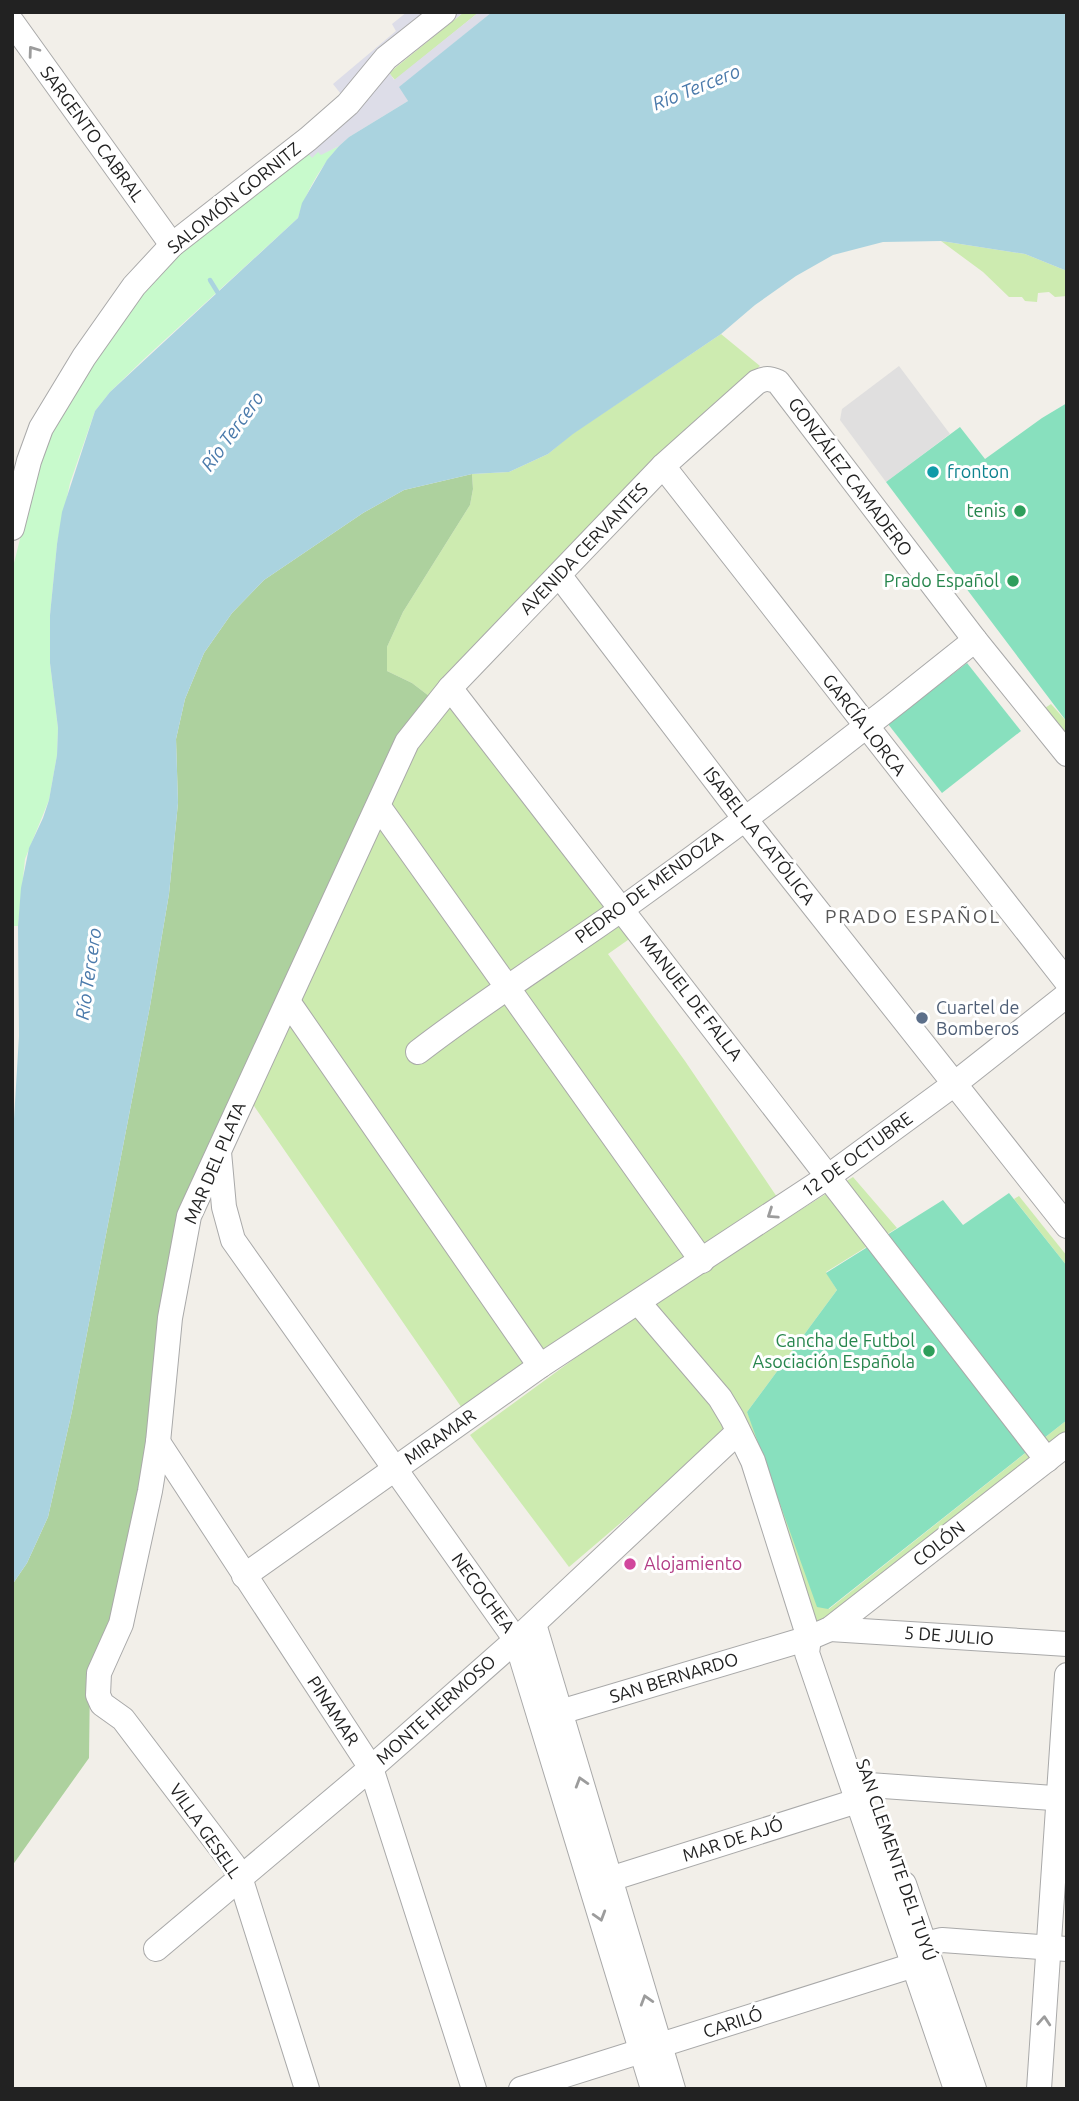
<svg xmlns="http://www.w3.org/2000/svg" width="1079" height="2101" font-family="Ubuntu,sans-serif">
  <style>
    .residential { fill: #e0dfdf }
    .grass { fill: #cdebb0 }
    .forest { fill: #add19e }
    .park { fill: #c8facc }
    .pitch { fill: #88e0be }
    .plaza { fill: #dddde8 }
    .water { fill: #aad3df }
    .lines { fill: none; stroke-linecap: round; stroke-linejoin: round }
    .stream { stroke: #aad3df; stroke-width: 4.5 }
    .minor-casing { stroke: #a9a9a9; stroke-width: 26 }
    .minor { stroke: #fff; stroke-width: 24 }
    .oneway { stroke: #9c9c9c }
    .culture-dot { fill: #0f9aa8; stroke: #fff; stroke-width: 2.5 }
    .leisure-dot { fill: #2e9e5b; stroke: #fff; stroke-width: 2.5 }
    .service-dot { fill: #5c6f8a; stroke: #fff; stroke-width: 2.5 }
    .hotel-dot { fill: #d1479c; stroke: #fff; stroke-width: 2.5 }
    .labels { text-anchor: middle; stroke-width: 6; stroke-linejoin: round; paint-order: stroke }
    .street-label { font-size: 18px; fill: #222; stroke: #fff }
    .culture-label { font-size: 18px; fill: #0d838f; stroke: #fff; text-anchor: start }
    .leisure-label { font-size: 18px; fill: #27864d; stroke: #fff; text-anchor: end }
    .service-label { font-size: 18px; fill: #4e5e75; stroke: #fff; text-anchor: start }
    .hotel-label { font-size: 18px; fill: #b23c85; stroke: #fff; text-anchor: start }
    .water-label { font-size: 19px; font-style: italic; fill: #4a7aab; stroke: #fff }
    .neighbourhood-label { font-size: 19px; letter-spacing: 2px; fill: #555; stroke: #fff }
  </style>
  <rect width="100%" height="100%" fill="#f2efe9"/>
  <!-- residential -->
  <path class="residential" d="M 899,366 L 950,434 L 886,482 L 840,420 L 842,409 Z"/>
  <!-- grass -->
  <g class="grass">
    <path d="M 464,12 L 479,12 L 395,80 L 389,73 Z"/>
    <path d="M 941,241 L 1025,254 L 1067,271 L 1067,296 L 1055,297 L 1049,292 L 1038,293 L 1037,302 L 1025,301 L 1022,297 L 1009,297 L 983,272 Z"/>
    <path d="M 721,334 L 760,366 L 654,461 L 429,696 L 412,683 L 387,671 L 387,647 L 403,612 L 470,505 L 473,489 L 472,474 L 509,472 L 548,454 L 572,434 Z"/>
    <path d="M 450,704 L 635,935 L 608,954 L 685,1061 L 779,1200 L 464,1411 L 252,1103 L 417,741 Z"/>
    <path d="M 1051,704 L 1067,722 L 1067,741 L 1042,710 Z"/>
    <path d="M 853,1177 L 897,1228 L 826,1272 L 837,1290 L 747,1412 L 829,1609 L 1067,1420 L 1067,1434 L 825,1624 L 816,1624 L 770,1493 L 657,1313 L 655,1301 Z"/>
    <path d="M 1019,1196 L 1067,1256 L 1067,1266 L 1014,1199 Z"/>
    <path d="M 638,1317 C 654,1335 721,1406 723,1425 C 724,1432 717,1439 713,1444 L 569,1567 L 470,1435 L 630,1318 Z"/>
  </g>
  <!-- forest -->
  <path class="forest" d="M 472,474 L 473,489 L 470,505 L 403,612 L 387,647 L 387,671 L 412,683 L 429,696 L 207,1159 L 117,1624 L 90,1681 L 89,1758 L 12,1866 L 12,1585 L 27,1563 L 48,1517 L 72,1411 L 150,1006 L 169,894 L 178,803 L 176,739 L 185,699 L 204,653 L 232,613 L 264,580 L 363,513 L 404,490 Z"/>
  <!-- park -->
  <path class="park" d="M 339,146 C 322,165 305,193 298,218 L 144,359 L 110,392 L 95,411 L 70,483 L 57,544 L 50,615 L 50,663 L 58,728 L 57,755 L 49,800 L 25,859 L 18,926 L 12,926 L 12,571 L 45,439 L 68,392 L 166,264 L 305,149 L 318,151 L 321,154 Z"/>
  <!-- pitch -->
  <g class="pitch">
    <path d="M 1067,403 L 1067,722 L 886,482 L 960,427 L 985,459 L 1042,418 Z"/>
    <path d="M 967,663 L 1021,731 L 942,793 L 888,724 Z"/>
    <path d="M 1009,1193 L 1067,1266 L 1067,1420 L 828,1609 L 817,1607 L 747,1412 L 837,1290 L 826,1273 L 943,1200 L 963,1225 Z"/>
  </g>
  <!-- plaza -->
  <g class="plaza">
    <path d="M 407,12 L 432,12 L 341,94 L 333,84 L 396,31 L 392,24 Z"/>
    <path d="M 456,12 L 464,12 L 389,72 L 394,80 L 479,12 L 492,12 L 400,87 L 408,101 L 349,137 L 339,146 L 321,155 L 318,152 L 312,158 L 305,149 L 390,64 Z"/>
  </g>
  <!-- water -->
  <path class="water" d="M 492,12 L 1067,12 L 1067,271 L 1025,254 L 941,241 L 883,242 L 833,255 L 796,276 L 755,305 L 721,334 L 573,434 L 548,454 L 509,472 L 472,474 L 404,490 L 363,513 L 264,580 L 232,613 L 204,653 L 185,699 L 176,739 L 178,803 L 169,894 L 150,1006 L 72,1411 L 48,1517 L 27,1563 L 12,1585 L 12,1152 L 19,1036 L 18,926 L 21,888 L 29,848 L 43,818 L 49,800 L 57,755 L 58,728 L 50,663 L 50,615 L 57,544 L 62,512 L 95,411 L 110,392 L 298,218 L 302,203 L 327,160 L 339,146 L 349,137 L 408,101 L 399,87 Z"/>
  <g class="lines">
    <!-- stream -->
    <path class="stream" d="M 210,280 L 218,293"/>
    <defs>
      <g id="minor">
        <path d="M 12,22 L 172,245"/>
        <path d="M 663,466 L 1067,982"/>
        <path d="M 12,528 L 29,461 L 41,428 L 84,357 L 134,286 L 172,245 L 308,139 L 348,104 L 386,58 L 444,12"/>
        <path d="M 559,575 L 745,819 L 1067,1226"/>
        <path d="M 450,688 L 1047,1460"/>
        <path d="M 379,807 L 702,1261"/>
        <path d="M 289,1003 L 540,1366"/>
        <path d="M 418,1052 C 484,1001 554,957 622,909 C 742,823 860,733 975,640"/>
        <path d="M 219,1152 L 224,1207 L 233,1240 L 516,1640 L 653,2089"/>
        <path d="M 638,1302 L 720,1398 L 732,1418 L 753,1461 L 809,1638 L 807,1653 L 956,2089"/>
        <path d="M 158,1442 L 371,1768 L 474,2089"/>
        <path d="M 244,1576 L 540,1366 L 829,1176 L 953,1085 L 1067,995"/>
        <path d="M 534,1624 L 673,2089"/>
        <path d="M 830,1629 L 1067,1644"/>
        <path d="M 540,1718 L 809,1638 L 830,1629 L 1067,1444"/>
        <path d="M 904,1884 L 974,2089"/>
        <path d="M 591,1885 L 857,1801 L 869,1785 L 1067,1799"/>
        <path d="M 156,1949 L 371,1768 L 516,1640 L 738,1432"/>
        <path d="M 307,2089 L 240,1877 L 233,1864 L 123,1719 L 102,1704 L 98,1695 L 99,1673 L 121,1624 L 150,1491 L 158,1442 L 170,1318 L 189,1216 L 407,742 L 450,688 L 663,466 L 757,382 C 765,378 769,378 778,382 L 975,640 L 1067,754"/>
        <path d="M 521,2089 L 914,1965 L 925,1944 L 942,1940 L 1067,1949"/>
        <path d="M 1039,2089 L 1067,1675"/>
      </g>
    </defs>
    <!-- minor casing -->
    <use href="#minor" class="minor-casing"/>
    <!-- minor -->
    <use href="#minor" class="minor"/>
  </g>
  <!-- one-way arrows -->
  <defs><path id="oneway-chevron" d="M-2-3.5L2.5 0L-2 3.5" fill="none" stroke-width="1.6" stroke-linecap="round" stroke-linejoin="round" transform="scale(1.75)"/></defs>
  <g class="oneway">
    <use href="#oneway-chevron" transform="translate(33 51) rotate(-126)"/>
    <use href="#oneway-chevron" transform="translate(772 1214) rotate(146)"/>
    <use href="#oneway-chevron" transform="translate(581 1782) rotate(-107)"/>
    <use href="#oneway-chevron" transform="translate(600 1916) rotate(73)"/>
    <use href="#oneway-chevron" transform="translate(646 2000) rotate(-107)"/>
    <use href="#oneway-chevron" transform="translate(1044 2021) rotate(-86)"/>
  </g>
  <!-- markers -->
  <circle class="culture-dot" cx="933" cy="472" r="7"/>
  <g class="leisure-dot">
    <circle cx="1020" cy="511" r="7"/>
    <circle cx="1013" cy="581" r="7"/>
    <circle cx="929" cy="1351" r="7"/>
  </g>
  <circle class="service-dot" cx="922" cy="1018" r="7"/>
  <circle class="hotel-dot" cx="630" cy="1564" r="7"/>
  <g class="labels">
    <!-- street labels -->
    <g class="street-label">
      <text transform="translate(92 134) rotate(54)" y="6">SARGENTO CABRAL</text>
      <text transform="translate(234 198) rotate(-39)" y="6">SALOMÓN GORNITZ</text>
      <text transform="translate(850 477) rotate(53)" y="6">GONZÁLEZ CAMADERO</text>
      <text transform="translate(584 549) rotate(-46)" y="6">AVENIDA CERVANTES</text>
      <text transform="translate(864 725) rotate(52)" y="6">GARCÍA LORCA</text>
      <text transform="translate(759 836) rotate(52)" y="6">ISABEL LA CATÓLICA</text>
      <text transform="translate(649 887) rotate(-36)" y="6">PEDRO DE MENDOZA</text>
      <text transform="translate(691 998) rotate(52)" y="6">MANUEL DE FALLA</text>
      <text transform="translate(857 1155) rotate(-36)" y="6">12 DE OCTUBRE</text>
      <text transform="translate(215 1163) rotate(-67)" y="6">MAR DEL PLATA</text>
      <text transform="translate(440 1437) rotate(-35)" y="6">MIRAMAR</text>
      <text transform="translate(939 1544) rotate(-38)" y="6">COLÓN</text>
      <text transform="translate(483 1593) rotate(54)" y="6">NECOCHEA</text>
      <text transform="translate(949 1636) rotate(4)" y="6">5 DE JULIO</text>
      <text transform="translate(674 1678) rotate(-17)" y="6">SAN BERNARDO</text>
      <text transform="translate(436 1710) rotate(-42)" y="6">MONTE HERMOSO</text>
      <text transform="translate(333 1711) rotate(57)" y="6">PINAMAR</text>
      <text transform="translate(205 1831) rotate(55)" y="6">VILLA GESELL</text>
      <text transform="translate(733 1840) rotate(-18)" y="6">MAR DE AJÓ</text>
      <text transform="translate(896 1860) rotate(71)" y="6">SAN CLEMENTE DEL TUYÚ</text>
      <text transform="translate(733 2023) rotate(-18)" y="6">CARILÓ</text>
    </g>
    <!-- culture labels -->
    <g class="culture-label">
      <text x="947" y="478">fronton</text>
    </g>
    <!-- leisure labels -->
    <g class="leisure-label">
      <text x="1006" y="517">tenis</text>
      <text x="999" y="587">Prado Español</text>
      <text x="915" y="1347">Cancha de Futbol<tspan x="915" dy="21">Asociación Española</tspan></text>
    </g>
    <!-- service labels -->
    <g class="service-label">
      <text x="936" y="1014">Cuartel de<tspan x="936" dy="21">Bomberos</tspan></text>
    </g>
    <!-- hotel labels -->
    <g class="hotel-label">
      <text x="644" y="1570">Alojamiento</text>
    </g>
    <!-- water labels -->
    <g class="water-label">
      <text transform="translate(696 87) rotate(-22)" y="7">Río Tercero</text>
      <text transform="translate(232 431) rotate(-54)" y="7">Río Tercero</text>
      <text transform="translate(88 974) rotate(-82)" y="7">Río Tercero</text>
    </g>
    <!-- neighbourhood labels -->
    <g class="neighbourhood-label">
      <text x="913" y="923">PRADO ESPAÑOL</text>
    </g>
  </g>
  <!-- border -->
  <rect width="1079" height="2101" fill="none" stroke="#222222" stroke-width="28"/>
</svg>
